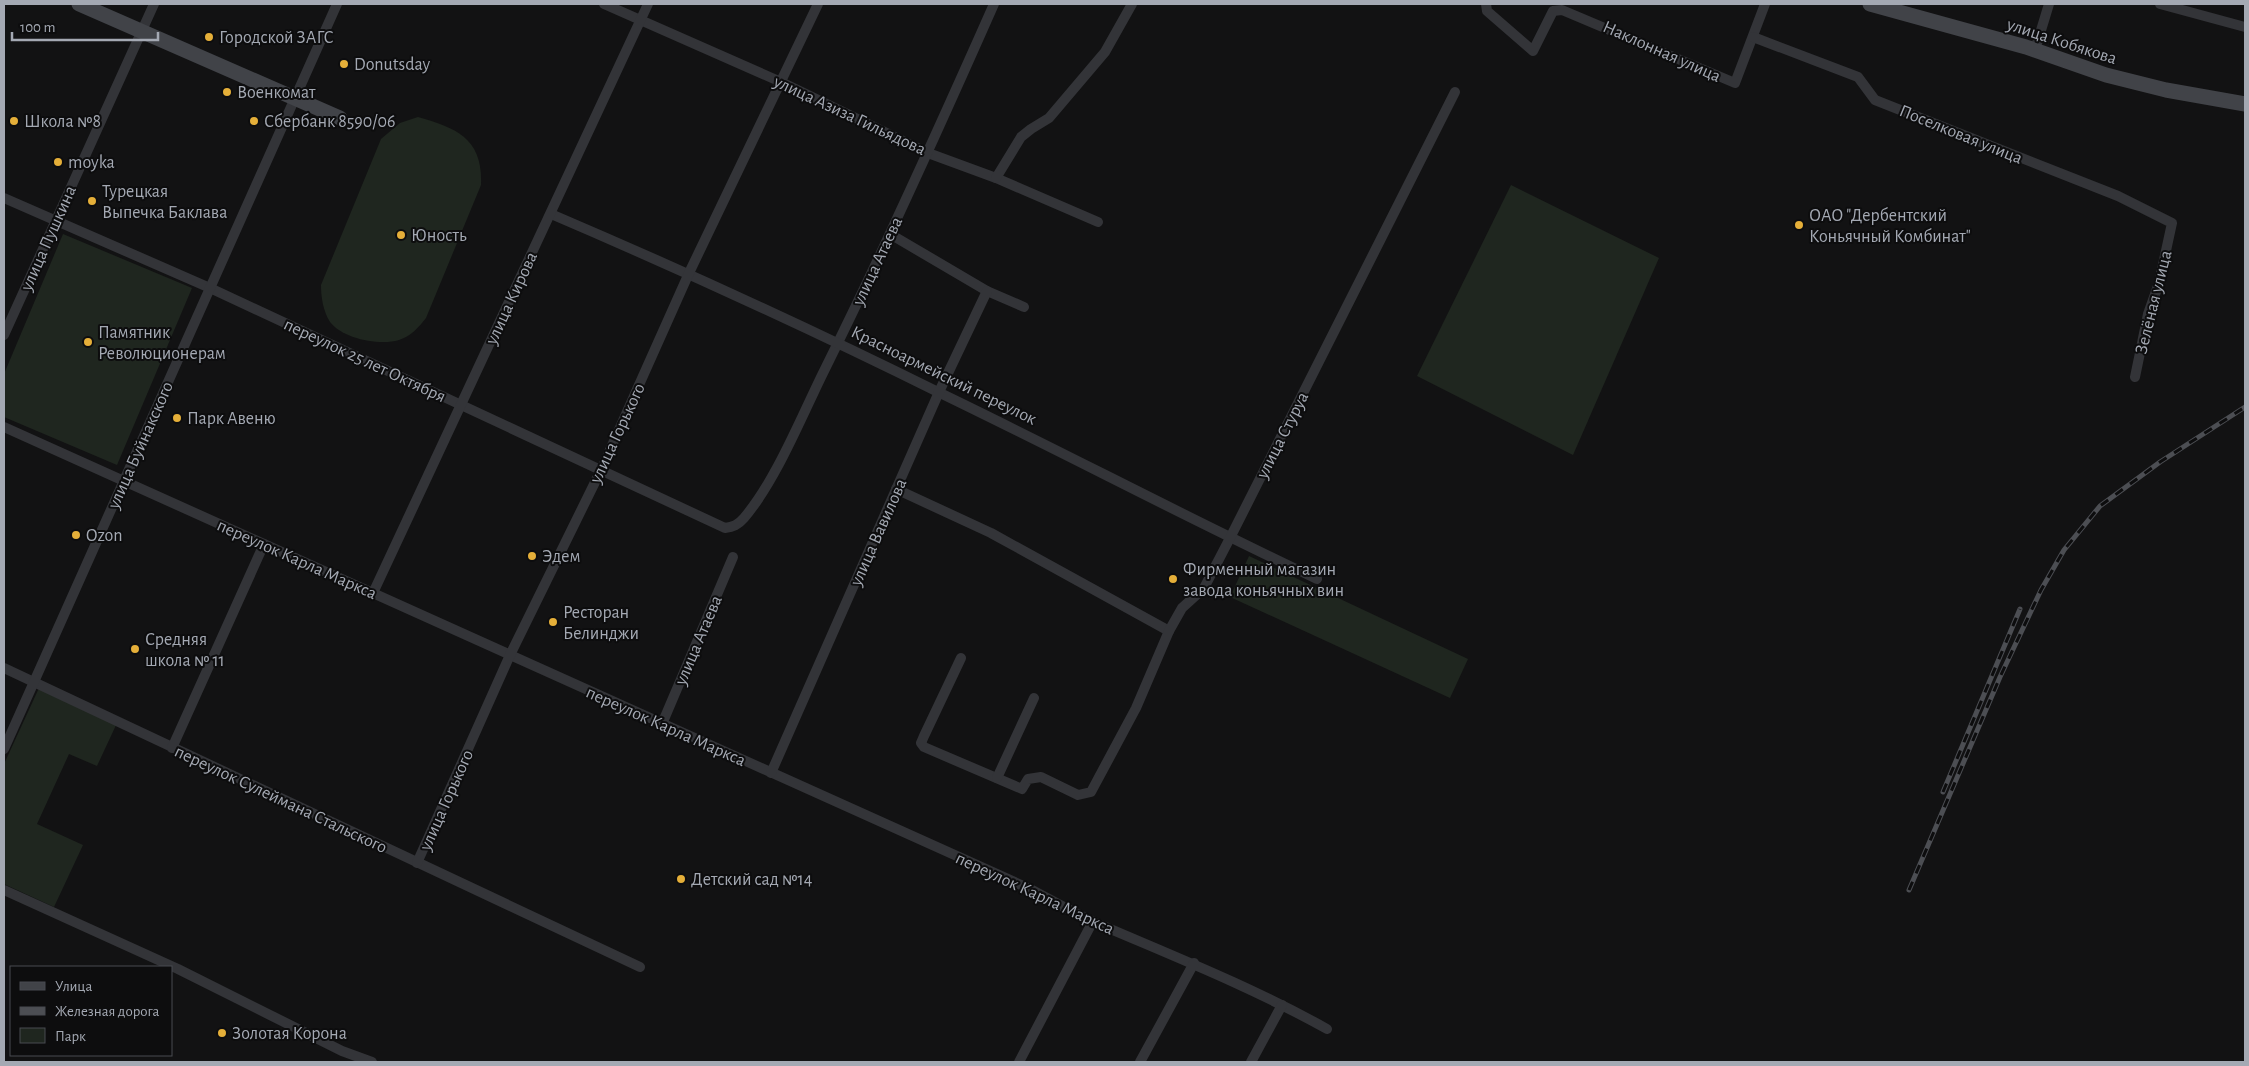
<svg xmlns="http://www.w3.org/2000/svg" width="2249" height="1066" font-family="'Alegreya Sans',sans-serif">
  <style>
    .green { fill: #1f261f }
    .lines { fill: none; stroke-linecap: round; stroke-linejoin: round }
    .street { stroke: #333438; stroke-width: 10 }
    .secondary { stroke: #414348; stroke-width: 15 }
    .rail-casing { stroke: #4c4e53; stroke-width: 5 }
    .rail { stroke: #0d0d0e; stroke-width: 3; stroke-dasharray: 9; stroke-linecap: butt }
    .poi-dot { fill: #e5af39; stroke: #0d0d0e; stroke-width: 2 }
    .labels { text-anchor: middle; stroke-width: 4; stroke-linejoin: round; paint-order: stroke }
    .poi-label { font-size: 18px; fill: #a4a9b3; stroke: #0d0d0e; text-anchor: start }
    .street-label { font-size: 18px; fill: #a4a9b3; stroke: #0d0d0e }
  </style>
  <rect width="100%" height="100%" fill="#121213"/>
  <!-- green -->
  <g class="green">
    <path d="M 418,117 C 457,128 483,139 481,185 L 426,318 C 419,327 411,336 399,340 C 380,346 343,339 330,322 C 323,311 321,297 321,285 L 381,139 L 400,123 Z"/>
    <path d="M 1511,185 L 1659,258 L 1573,455 L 1417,376 Z"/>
    <path d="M 63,234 L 192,288 L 117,465 L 4,417 L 4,374 Z"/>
    <path d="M 1249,556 L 1468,659 L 1450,698 L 1230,597 Z"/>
    <path d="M 39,688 L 117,723 L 97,766 L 69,754 L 37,824 L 83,845 L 54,907 L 4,884 L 4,764 Z"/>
  </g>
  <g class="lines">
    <!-- street -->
    <g class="street">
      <path d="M 604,4 L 781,82 L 928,153 L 996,178 L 1098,222"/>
      <path d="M 1486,4 L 1487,11 L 1533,51 L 1553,11 L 1562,10 L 1735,83 L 1765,4"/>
      <path d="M 2160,4 L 2245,27"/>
      <path d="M 1753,37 L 1858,77 L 1875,100 L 2118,196 L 2172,223 L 2159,283 L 2148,314 L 2135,377"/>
      <path d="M 2035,50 L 2049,4"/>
      <path d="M 996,178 L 1021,137 L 1031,129 L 1049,118 L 1105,52 L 1132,4"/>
      <path d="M 4,198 L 210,288 L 725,528 C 733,527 738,525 744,518 C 777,479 802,415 825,369 C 885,248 940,126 994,4"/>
      <path d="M 551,214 C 682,270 811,329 938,392 C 1065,453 1189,519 1317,579"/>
      <path d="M 890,234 L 987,291 L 1024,307"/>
      <path d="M 4,335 L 154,4"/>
      <path d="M 4,427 L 1030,889 C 1051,900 1072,912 1094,922 C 1173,956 1252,987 1327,1029"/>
      <path d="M 896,489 L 991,533 L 1169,631"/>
      <path d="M 373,593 L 648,4"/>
      <path d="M 961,658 L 924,736 L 921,743 L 924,747 L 1022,789 L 1028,779 L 1041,777 L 1078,795 L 1091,792 L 1136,708 L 1169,631 L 1182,608 L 1204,588 L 1230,538 L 1455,92"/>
      <path d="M 4,668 L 640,967"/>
      <path d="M 662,724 L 733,557"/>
      <path d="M 172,748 L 264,544"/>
      <path d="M 4,749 L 337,4"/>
      <path d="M 771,773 L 939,392 L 987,291"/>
      <path d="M 997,778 L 1034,698"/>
      <path d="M 417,863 L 510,655 L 601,470 L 689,273 L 818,4"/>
      <path d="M 4,890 L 178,969 L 342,1051 L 372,1062"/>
      <path d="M 1019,1062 L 1093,921"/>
      <path d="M 1140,1062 L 1194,963"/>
      <path d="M 1251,1062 L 1282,1005"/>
    </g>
    <!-- secondary -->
    <g class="secondary">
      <path d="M 79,4 L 340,118"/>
      <path d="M 1870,4 L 2026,47 L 2106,75 L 2166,90 L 2245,104"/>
    </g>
    <defs>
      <g id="rail">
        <path d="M 1943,792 L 2020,609"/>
        <path d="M 1909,890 L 2000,677 L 2041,590 L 2064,550 L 2100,506 L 2160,462 L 2245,407"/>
      </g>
    </defs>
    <!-- rail casing -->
    <use href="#rail" class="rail-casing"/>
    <!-- rail -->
    <use href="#rail" class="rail"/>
  </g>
  <!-- markers -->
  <g class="poi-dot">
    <circle cx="209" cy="37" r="5"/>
    <circle cx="344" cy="64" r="5"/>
    <circle cx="227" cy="92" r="5"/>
    <circle cx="14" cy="121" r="5"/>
    <circle cx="254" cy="121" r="5"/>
    <circle cx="58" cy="162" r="5"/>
    <circle cx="92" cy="201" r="5"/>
    <circle cx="1799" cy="225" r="5"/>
    <circle cx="401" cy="235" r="5"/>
    <circle cx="88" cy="342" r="5"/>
    <circle cx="177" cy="418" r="5"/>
    <circle cx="76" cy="535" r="5"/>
    <circle cx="532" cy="556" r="5"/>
    <circle cx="1173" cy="579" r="5"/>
    <circle cx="553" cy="622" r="5"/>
    <circle cx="135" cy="649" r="5"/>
    <circle cx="681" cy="879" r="5"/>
    <circle cx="222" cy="1033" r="5"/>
  </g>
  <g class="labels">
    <!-- poi labels -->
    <g class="poi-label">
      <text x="219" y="43">Городской ЗАГС</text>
      <text x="354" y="70">Donutsday</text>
      <text x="237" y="98">Военкомат</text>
      <text x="24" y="127">Школа №8</text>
      <text x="264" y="127">Сбербанк 8590/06</text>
      <text x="68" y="168">moyka</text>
      <text x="102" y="197">Турецкая<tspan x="102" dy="21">Выпечка Баклава</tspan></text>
      <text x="1809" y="221">ОАО "Дербентский<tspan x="1809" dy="21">Коньячный Комбинат"</tspan></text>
      <text x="411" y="241">Юность</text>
      <text x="98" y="338">Памятник<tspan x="98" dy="21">Революционерам</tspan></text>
      <text x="187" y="424">Парк Авеню</text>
      <text x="86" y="541">Ozon</text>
      <text x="542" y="562">Эдем</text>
      <text x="1183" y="575">Фирменный магазин<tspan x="1183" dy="21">завода коньячных вин</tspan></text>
      <text x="563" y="618">Ресторан<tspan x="563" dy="21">Белинджи</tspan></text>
      <text x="145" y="645">Средняя<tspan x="145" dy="21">школа № 11</tspan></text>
      <text x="691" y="885">Детский сад №14</text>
      <text x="232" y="1039">Золотая Корона</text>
    </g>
    <!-- street labels -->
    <g class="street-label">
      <text transform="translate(2062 41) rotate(18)" y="6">улица Кобякова</text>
      <text transform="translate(1662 51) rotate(24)" y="6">Наклонная улица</text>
      <text transform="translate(850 115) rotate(25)" y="6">улица Азиза Гильядова</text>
      <text transform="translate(1961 134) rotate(22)" y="6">Поселковая улица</text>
      <text transform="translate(48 238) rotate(-66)" y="6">улица Пушкина</text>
      <text transform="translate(877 261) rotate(-65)" y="6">улица Атаева</text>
      <text transform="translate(511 298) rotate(-65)" y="6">улица Кирова</text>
      <text transform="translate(2153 302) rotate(-76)" y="6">Зелёная улица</text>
      <text transform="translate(365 360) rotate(25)" y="6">переулок 25 лет Октября</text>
      <text transform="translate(944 375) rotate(26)" y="6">Красноармейский переулок</text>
      <text transform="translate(617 433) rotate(-65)" y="6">улица Горького</text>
      <text transform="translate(1282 435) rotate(-63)" y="6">улица Стуруа</text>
      <text transform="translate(140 445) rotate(-66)" y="6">улица Буйнакского</text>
      <text transform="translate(878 532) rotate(-66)" y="6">улица Вавилова</text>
      <text transform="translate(297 559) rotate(24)" y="6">переулок Карла Маркса</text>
      <text transform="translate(698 640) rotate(-67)" y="6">улица Атаева</text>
      <text transform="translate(666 726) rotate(24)" y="6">переулок Карла Маркса</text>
      <text transform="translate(281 799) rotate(25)" y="6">переулок Сулеймана Стальского</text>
      <text transform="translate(446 800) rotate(-66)" y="6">улица Горького</text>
      <text transform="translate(1035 893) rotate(25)" y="6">переулок Карла Маркса</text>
    </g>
  </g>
  <!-- border -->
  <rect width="2249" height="1066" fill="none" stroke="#a4a9b3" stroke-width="10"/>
  <!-- legend -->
  <rect x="10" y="966" width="162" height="90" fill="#0d0d0e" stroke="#494b50"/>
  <rect x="20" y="982" width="25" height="8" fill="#414348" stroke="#494b50"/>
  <text x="55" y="991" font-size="15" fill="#a4a9b3">Улица</text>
  <rect x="20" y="1007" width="25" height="8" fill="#4c4e53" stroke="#494b50"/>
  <text x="55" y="1016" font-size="15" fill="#a4a9b3">Железная дорога</text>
  <rect x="20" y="1028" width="25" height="15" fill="#1f261f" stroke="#494b50"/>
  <text x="55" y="1041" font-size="15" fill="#a4a9b3">Парк</text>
  <!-- scale -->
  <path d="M12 32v8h146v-8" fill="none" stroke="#a4a9b3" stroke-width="2.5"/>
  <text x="20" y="32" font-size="15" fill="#a4a9b3" stroke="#0d0d0e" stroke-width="4" paint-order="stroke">100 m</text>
</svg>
